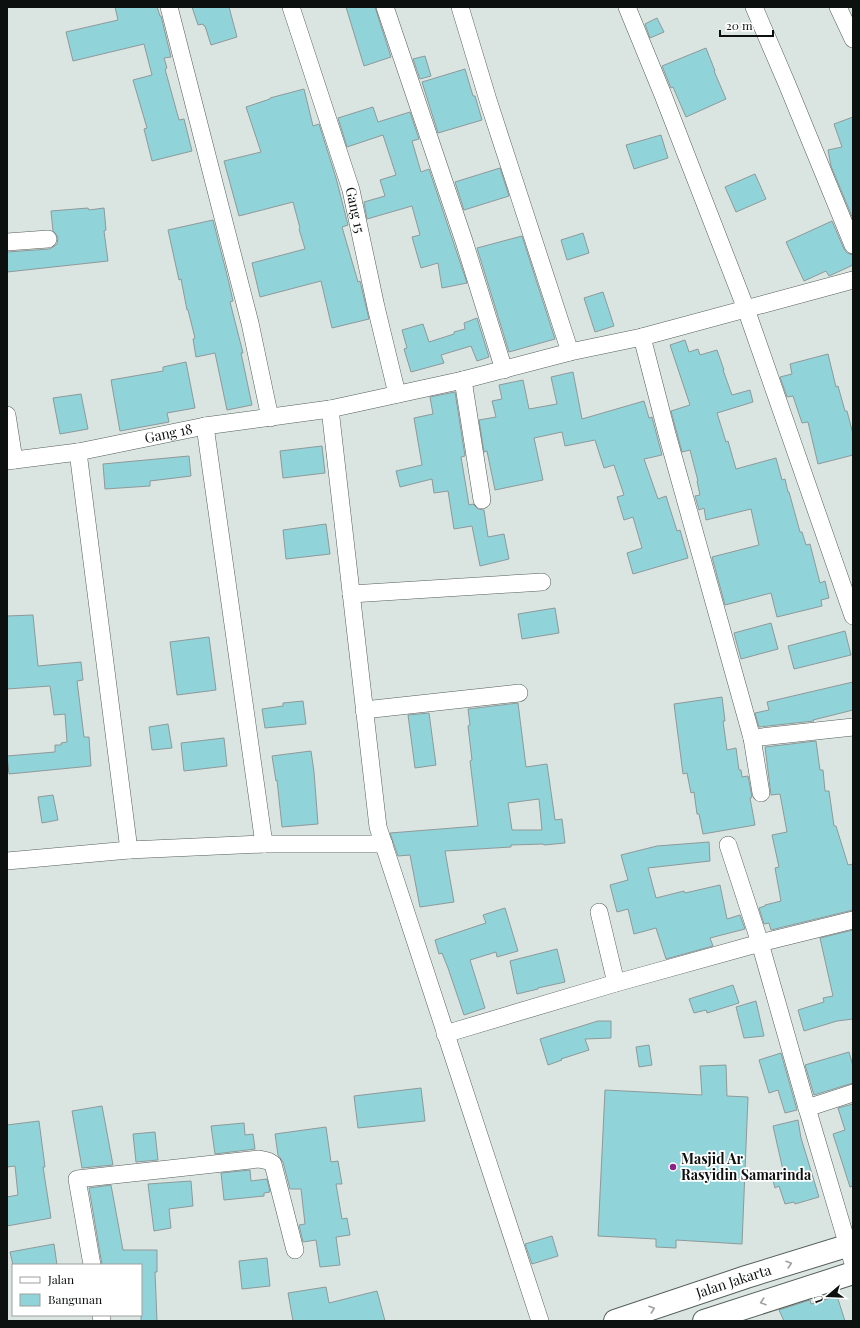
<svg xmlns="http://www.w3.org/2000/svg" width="860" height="1328" font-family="'Playfair Display',serif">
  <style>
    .building { fill: #90d4da; stroke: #8e999a; fill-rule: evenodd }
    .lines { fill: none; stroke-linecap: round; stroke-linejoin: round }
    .street-casing { stroke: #555f5b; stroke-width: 18 }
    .secondary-casing { stroke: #555f5b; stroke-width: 24 }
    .street { stroke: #fff; stroke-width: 17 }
    .secondary { stroke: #fff; stroke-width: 22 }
    .oneway { stroke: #9e9f9f }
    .poi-dot { fill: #8b248a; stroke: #fff; stroke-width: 1.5 }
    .labels { text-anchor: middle; stroke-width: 3.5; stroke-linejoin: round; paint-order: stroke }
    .street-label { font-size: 14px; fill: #0c100f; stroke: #fff }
    .poi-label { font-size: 14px; font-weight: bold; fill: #0c100f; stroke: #fff; text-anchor: start }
  </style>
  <rect width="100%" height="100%" fill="#dae5e1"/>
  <!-- building -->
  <g class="building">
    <path d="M 115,7 L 157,7 L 160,16 L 161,16 L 171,57 L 164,58 L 167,68 L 165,69 L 179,120 L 184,119 L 192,151 L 152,161 L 144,129 L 147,128 L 133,80 L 152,75 L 144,44 L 73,61 L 66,32 L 118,20 Z"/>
    <path d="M 192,7 L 229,7 L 237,37 L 211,45 L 205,26 L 204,26 L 203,24 L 198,25 Z"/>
    <path d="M 346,7 L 375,7 L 391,57 L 364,66 Z"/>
    <path d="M 657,18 L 664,32 L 650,38 L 645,24 Z"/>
    <path d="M 706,48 L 715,71 L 714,71 L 726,99 L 686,117 L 673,87 L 671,88 L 662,66 Z"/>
    <path d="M 425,56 L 431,76 L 420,79 L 413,59 Z"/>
    <path d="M 465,69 L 473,96 L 475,96 L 482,120 L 438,133 L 422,82 Z"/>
    <path d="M 304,89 L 313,126 L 319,124 L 336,178 L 348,225 L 342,227 L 358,282 L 360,281 L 369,319 L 332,328 L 321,281 L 260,297 L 252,263 L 305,249 L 299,229 L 300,228 L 293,202 L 239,216 L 224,161 L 261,152 L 246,107 L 270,99 L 270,98 Z"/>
    <path d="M 373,107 L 378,122 L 410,112 L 419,139 L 412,141 L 421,172 L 429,169 L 467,283 L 442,288 L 438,263 L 421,268 L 412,237 L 420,235 L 412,206 L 367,219 L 364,202 L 385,196 L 380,180 L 396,175 L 383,135 L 347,147 L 338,118 Z"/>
    <path d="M 853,117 L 853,219 L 831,166 L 828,150 L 842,147 L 834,124 Z"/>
    <path d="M 661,135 L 668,158 L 634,169 L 626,145 Z"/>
    <path d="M 500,168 L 509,196 L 464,210 L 455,182 Z"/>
    <path d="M 755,174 L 766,199 L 736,212 L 725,187 Z"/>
    <path d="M 88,208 L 89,210 L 104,208 L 106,230 L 104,231 L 108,261 L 7,272 L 7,252 L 49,249 L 53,247 L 57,244 L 58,238 L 56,234 L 53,231 L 51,211 Z"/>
    <path d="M 213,220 L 229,283 L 233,301 L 230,302 L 243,353 L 241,353 L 252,405 L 227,410 L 215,353 L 196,357 L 193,339 L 195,338 L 188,310 L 187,310 L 181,279 L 179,280 L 168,230 Z"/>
    <path d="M 832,221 L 844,249 L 847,253 L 853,255 L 853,265 L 829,276 L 826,271 L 804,281 L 786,242 Z"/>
    <path d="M 583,233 L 589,253 L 567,260 L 561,240 Z"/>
    <path d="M 522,236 L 555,339 L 509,352 L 477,248 Z"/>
    <path d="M 603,292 L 614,326 L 595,332 L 584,298 Z"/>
    <path d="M 477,318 L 489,357 L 477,361 L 471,346 L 441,355 L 444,363 L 411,372 L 404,349 L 407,348 L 402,330 L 423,324 L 429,342 L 454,334 L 454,332 L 465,329 L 464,323 Z"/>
    <path d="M 685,340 L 689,352 L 698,349 L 700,355 L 717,350 L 724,370 L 723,370 L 732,395 L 750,390 L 753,402 L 717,413 L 726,442 L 728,441 L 736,469 L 776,458 L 782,480 L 785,479 L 788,492 L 789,492 L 800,532 L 802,532 L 806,545 L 810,544 L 820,583 L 825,581 L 829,598 L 821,600 L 822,606 L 777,617 L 771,593 L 725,605 L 712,557 L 759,545 L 751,509 L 706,520 L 704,508 L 699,510 L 695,496 L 700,495 L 697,481 L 698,481 L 690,450 L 682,452 L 671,411 L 690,405 L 670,345 Z"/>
    <path d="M 828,354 L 836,387 L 838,386 L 845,411 L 847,411 L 853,434 L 853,455 L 818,464 L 808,422 L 802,423 L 793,396 L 787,397 L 780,377 L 792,374 L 790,364 Z"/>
    <path d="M 186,362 L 195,408 L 167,413 L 169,422 L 120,431 L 111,380 L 163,371 L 163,367 Z"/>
    <path d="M 573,372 L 582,419 L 644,401 L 649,418 L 652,417 L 662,455 L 644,459 L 658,499 L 666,496 L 677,531 L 680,530 L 688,558 L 633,574 L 627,553 L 642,548 L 633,517 L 624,520 L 617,497 L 624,495 L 614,465 L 604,468 L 595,440 L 565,446 L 562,432 L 534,438 L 543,480 L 495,490 L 487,451 L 484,452 L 479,420 L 496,417 L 492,401 L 502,399 L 499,385 L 523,380 L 529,409 L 557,404 L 551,377 Z"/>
    <path d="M 455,392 L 465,456 L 461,457 L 469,505 L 473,504 L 478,509 L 484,510 L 488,537 L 504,534 L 509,559 L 480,566 L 472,526 L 454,529 L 448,491 L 434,493 L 432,479 L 400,487 L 396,471 L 422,465 L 414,418 L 433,414 L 430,397 Z"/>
    <path d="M 81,394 L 88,429 L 60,434 L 53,398 Z"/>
    <path d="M 322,446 L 325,473 L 283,478 L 280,451 Z"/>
    <path d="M 189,456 L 191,476 L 150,481 L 150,486 L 105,489 L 103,464 Z"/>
    <path d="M 326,524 L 330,554 L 286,559 L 283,530 Z"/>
    <path d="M 555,608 L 559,633 L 522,639 L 518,614 Z"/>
    <path d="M 33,615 L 38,666 L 81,662 L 83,680 L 77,681 L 84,737 L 89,737 L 91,766 L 9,774 L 7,756 L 55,752 L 55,745 L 61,745 L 61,743 L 67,742 L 65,714 L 54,715 L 50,686 L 7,689 L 7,616 Z"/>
    <path d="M 771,623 L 778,649 L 741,659 L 734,633 Z"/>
    <path d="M 845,631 L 851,655 L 794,669 L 788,646 Z"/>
    <path d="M 209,637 L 216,690 L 177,695 L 170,642 Z"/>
    <path d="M 853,682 L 853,710 L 813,720 L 814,721 L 759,727 L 755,713 L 769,710 L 767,702 Z"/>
    <path d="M 722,697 L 725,721 L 723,721 L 727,750 L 736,748 L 739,770 L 741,770 L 742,777 L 748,776 L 752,797 L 750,798 L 755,825 L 703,834 L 699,814 L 697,814 L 694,792 L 691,793 L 687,773 L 683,774 L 674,704 Z"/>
    <path d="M 303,701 L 306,724 L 265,728 L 262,709 L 283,706 L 283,703 Z"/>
    <path d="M 518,703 L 526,767 L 547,764 L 555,820 L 562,819 L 565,843 L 544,845 L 543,844 L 511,845 L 511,847 L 445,851 L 454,902 L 420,907 L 410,855 L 398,856 L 390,833 L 478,826 L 470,761 L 472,760 L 468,726 L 470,725 L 468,709 ZM 539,799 L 542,830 L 512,830 L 508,803 Z"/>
    <path d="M 429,713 L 436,765 L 415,768 L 408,715 Z"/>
    <path d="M 168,724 L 172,748 L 152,750 L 149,727 Z"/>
    <path d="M 224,738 L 227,766 L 184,771 L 181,743 Z"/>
    <path d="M 816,741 L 820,770 L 823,770 L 825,791 L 829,791 L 834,826 L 836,826 L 848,865 L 853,864 L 853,910 L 771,930 L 769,923 L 764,924 L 759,908 L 765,906 L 765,905 L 781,901 L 775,868 L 779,867 L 772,835 L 787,832 L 780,794 L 771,795 L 765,747 Z"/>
    <path d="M 311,751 L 314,772 L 318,824 L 282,827 L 277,780 L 276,781 L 272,756 Z"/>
    <path d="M 53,795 L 58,820 L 42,823 L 38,797 Z"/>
    <path d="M 709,842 L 710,861 L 648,868 L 656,898 L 684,891 L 685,893 L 720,885 L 727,919 L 740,915 L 745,929 L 710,938 L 713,946 L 666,959 L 656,928 L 634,934 L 628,909 L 617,912 L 610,885 L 628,880 L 621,855 L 657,846 Z"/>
    <path d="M 505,908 L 518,951 L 497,957 L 496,952 L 470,960 L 485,1008 L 464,1015 L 448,968 L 442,953 L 439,954 L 435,940 L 486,923 L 483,915 Z"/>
    <path d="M 853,930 L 853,1019 L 837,1021 L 804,1031 L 798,1010 L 824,1002 L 823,998 L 833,996 L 820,938 Z"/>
    <path d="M 557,949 L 565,982 L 538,988 L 538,989 L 517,994 L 510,961 Z"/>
    <path d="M 733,985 L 739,1003 L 707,1013 L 706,1010 L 694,1013 L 689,999 Z"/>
    <path d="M 756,1001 L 764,1036 L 744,1038 L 736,1007 Z"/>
    <path d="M 598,1021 L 611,1021 L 611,1038 L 585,1039 L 589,1050 L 561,1059 L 562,1060 L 548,1065 L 540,1039 Z"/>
    <path d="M 649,1045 L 652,1065 L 639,1067 L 636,1047 Z"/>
    <path d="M 849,1052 L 853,1066 L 853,1083 L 814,1095 L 805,1065 Z"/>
    <path d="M 781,1053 L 797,1110 L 785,1113 L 778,1090 L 769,1093 L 759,1060 Z"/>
    <path d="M 726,1065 L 727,1096 L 748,1097 L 742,1244 L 676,1240 L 676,1248 L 656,1247 L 656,1239 L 598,1236 L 605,1090 L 702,1095 L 700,1066 Z"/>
    <path d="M 421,1088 L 425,1121 L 358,1128 L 354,1096 Z"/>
    <path d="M 853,1104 L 853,1186 L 850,1187 L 833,1134 L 845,1130 L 838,1108 Z"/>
    <path d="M 102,1106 L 113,1165 L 82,1168 L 72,1111 Z"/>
    <path d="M 798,1120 L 801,1138 L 819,1197 L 795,1204 L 794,1202 L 785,1204 L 779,1186 L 775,1188 L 771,1173 L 783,1170 L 773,1126 Z"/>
    <path d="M 39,1121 L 45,1167 L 43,1167 L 51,1218 L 7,1226 L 7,1197 L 18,1195 L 15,1166 L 7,1167 L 7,1125 Z"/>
    <path d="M 244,1123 L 245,1135 L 253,1134 L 255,1149 L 215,1154 L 211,1126 Z"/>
    <path d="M 326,1127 L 331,1162 L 338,1161 L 342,1184 L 336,1184 L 342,1219 L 347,1218 L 350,1235 L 336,1237 L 340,1265 L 320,1267 L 316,1240 L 303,1242 L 299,1225 L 305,1224 L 301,1189 L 290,1189 L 283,1162 L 278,1155 L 275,1134 Z"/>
    <path d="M 155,1132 L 158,1160 L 136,1162 L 133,1134 Z"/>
    <path d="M 250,1170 L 251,1181 L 267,1179 L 270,1192 L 264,1193 L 264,1196 L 224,1200 L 221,1173 Z"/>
    <path d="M 191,1181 L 193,1206 L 169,1209 L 171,1228 L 154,1231 L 148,1184 Z"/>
    <path d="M 111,1185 L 123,1250 L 157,1250 L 157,1272 L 155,1272 L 157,1321 L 141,1321 L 141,1265 L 102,1265 L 89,1188 Z"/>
    <path d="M 552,1236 L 558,1256 L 532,1264 L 525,1244 Z"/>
    <path d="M 54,1244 L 57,1265 L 13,1265 L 10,1252 Z"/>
    <path d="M 267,1258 L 270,1286 L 242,1289 L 239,1261 Z"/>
    <path d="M 326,1287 L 329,1303 L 377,1291 L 385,1321 L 293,1321 L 288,1293 Z"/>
    <path d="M 837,1296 L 845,1321 L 784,1321 L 779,1310 L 810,1300 L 811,1304 Z"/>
  </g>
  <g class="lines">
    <defs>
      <g id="street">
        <path d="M 169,7 L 250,323 L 270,418"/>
        <path id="s1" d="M 291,7 L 351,190 L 376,307 L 397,394"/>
        <path d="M 385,7 L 464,241 L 504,370"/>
        <path d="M 460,7 L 488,100 L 570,352"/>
        <path d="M 627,7 L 663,95 L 746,309 L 853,616"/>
        <path d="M 754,7 L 787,84 L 853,245"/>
        <path d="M 838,7 L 853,39"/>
        <path d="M 7,242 L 48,239"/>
        <path d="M 642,337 L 667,434 L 752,738 L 853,727"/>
        <path d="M 463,380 L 482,500"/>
        <path d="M 330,409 L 378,827 L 540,1321"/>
        <path d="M 7,415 L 14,460"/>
        <path d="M 205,426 L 264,844"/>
        <path d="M 78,452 L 129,850 L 264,844 L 384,844"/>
        <path id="s2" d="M 7,461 L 78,452 L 205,426 L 330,409 L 463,380 L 570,352 L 642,337 L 853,280"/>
        <path d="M 351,594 L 542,582"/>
        <path d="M 364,710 L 519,693"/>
        <path d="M 752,738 L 761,793"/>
        <path d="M 728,845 L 760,943 L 807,1108 L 853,1263"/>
        <path d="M 7,861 L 129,850"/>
        <path d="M 599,912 L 616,983"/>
        <path d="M 445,1034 L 616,983 L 760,943 L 853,920"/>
        <path d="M 807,1108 L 853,1093"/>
        <path d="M 92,1265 L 77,1179 L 259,1159 L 268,1161 L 273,1164 L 295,1250"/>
        <path d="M 101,1315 L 102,1321"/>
      </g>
      <g id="secondary">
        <path id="s3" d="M 615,1321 L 746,1277 L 853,1244"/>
        <path d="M 704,1321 L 853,1273"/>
      </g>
    </defs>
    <!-- street casing -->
    <use href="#street" class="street-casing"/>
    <!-- secondary casing -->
    <use href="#secondary" class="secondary-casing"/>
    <!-- street -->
    <use href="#street" class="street"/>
    <!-- secondary -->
    <use href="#secondary" class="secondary"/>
  </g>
  <!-- one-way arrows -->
  <defs><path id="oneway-chevron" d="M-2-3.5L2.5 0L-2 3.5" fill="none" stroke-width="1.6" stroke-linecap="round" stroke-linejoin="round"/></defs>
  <g class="oneway">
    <use href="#oneway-chevron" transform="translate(789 1264) rotate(-17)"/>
    <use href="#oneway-chevron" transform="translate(763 1302) rotate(162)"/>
    <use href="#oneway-chevron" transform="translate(652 1309) rotate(-19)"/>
  </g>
  <!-- markers -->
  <circle class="poi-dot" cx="673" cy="1167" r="4"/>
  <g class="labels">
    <!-- street labels -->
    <g class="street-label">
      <text dy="5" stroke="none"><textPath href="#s1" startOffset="213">Gang 15</textPath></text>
      <text dy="5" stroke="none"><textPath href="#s2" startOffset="164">Gang 18</textPath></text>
      <text dy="5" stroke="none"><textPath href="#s3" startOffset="125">Jalan Jakarta</textPath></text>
    </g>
    <!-- poi labels -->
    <g class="poi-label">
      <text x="681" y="1164">Masjid Ar<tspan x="681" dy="16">Rasyidin Samarinda</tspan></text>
    </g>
  </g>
  <!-- border -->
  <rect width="860" height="1328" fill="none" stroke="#0c100f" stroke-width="16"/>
  <!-- legend -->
  <rect x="12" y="1264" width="130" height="52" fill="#ffffff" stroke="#9e9f9f"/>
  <rect x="20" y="1277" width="20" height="6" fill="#ffffff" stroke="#9e9f9f"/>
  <text x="48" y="1284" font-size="12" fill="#0c100f">Jalan</text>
  <rect x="20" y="1294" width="20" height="12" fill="#90d4da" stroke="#9e9f9f"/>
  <text x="48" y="1304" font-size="12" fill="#0c100f">Bangunan</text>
  <!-- north arrow -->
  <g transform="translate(828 1296) rotate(251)" stroke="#ffffff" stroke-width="3" paint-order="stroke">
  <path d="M0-3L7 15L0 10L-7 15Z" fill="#0c100f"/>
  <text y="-6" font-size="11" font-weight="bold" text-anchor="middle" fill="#0c100f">U</text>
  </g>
  <!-- scale -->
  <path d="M720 30v6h53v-6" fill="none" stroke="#0c100f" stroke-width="2"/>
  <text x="726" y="30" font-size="12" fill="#0c100f" stroke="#ffffff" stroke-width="3" paint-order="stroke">20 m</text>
</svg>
